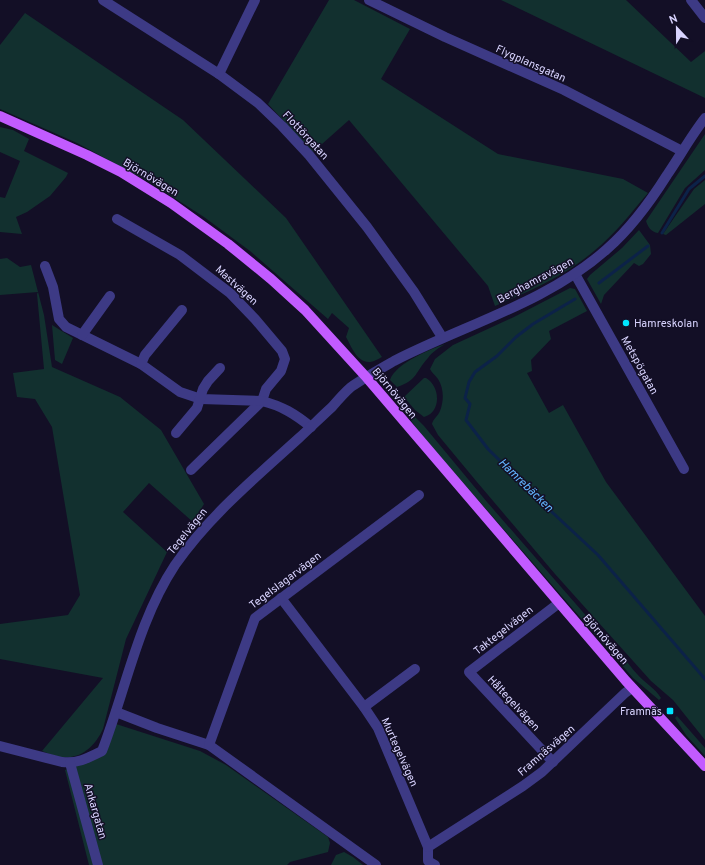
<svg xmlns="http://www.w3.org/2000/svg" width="705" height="865" font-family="Overpass,sans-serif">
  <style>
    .green { fill: #12302f }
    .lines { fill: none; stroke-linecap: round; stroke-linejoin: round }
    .stream { stroke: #0c2248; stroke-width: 3 }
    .minor { stroke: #3d3a85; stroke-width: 10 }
    .major { stroke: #c25bff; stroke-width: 10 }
    .poi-dot { fill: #00e5ff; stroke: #130f26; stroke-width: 1.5 }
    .labels { text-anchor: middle; stroke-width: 3; stroke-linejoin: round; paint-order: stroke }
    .street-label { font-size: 11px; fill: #d9d4ff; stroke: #130f26 }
    .poi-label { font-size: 11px; fill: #d9d4ff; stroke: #130f26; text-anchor: start }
    .water-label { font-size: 12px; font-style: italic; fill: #62b6ff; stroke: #130f26 }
  </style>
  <rect width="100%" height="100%" fill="#130f26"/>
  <!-- green -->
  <g class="green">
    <path d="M 329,0 L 354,0 L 410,29 L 381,79 L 498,154 L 623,179 L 648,193 C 631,213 615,234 594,251 C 565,276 530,291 495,306 L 488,286 L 349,120 L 313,152 L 268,104 Z"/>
    <path d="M 501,0 L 626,0 L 691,62 L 705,51 L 705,98 Z"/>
    <path d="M 25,13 L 183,120 L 286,218 L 382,357 C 378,359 373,362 370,362 C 357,363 351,346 346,337 L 349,328 L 332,313 L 328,319 L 250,251 L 204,217 L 151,183 L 77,143 L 0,109 L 0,45 Z"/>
    <path d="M 0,127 L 13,130 L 29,139 L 24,151 L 68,173 L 66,177 L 50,196 L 27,212 L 16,217 L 22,234 L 0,232 L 0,197 L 5,198 L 20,161 L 0,152 Z"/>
    <path d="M 705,134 L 705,170 L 685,188 L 658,233 C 651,232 648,227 646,221 Z"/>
    <path d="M 705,180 L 705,204 L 666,235 L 663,234 L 694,189 Z"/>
    <path d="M 639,230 L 650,245 L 651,254 L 643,264 L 639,266 L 634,263 L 604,295 L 601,304 L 587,279 L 590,275 L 622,248 Z"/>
    <path d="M 7,258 L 20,267 L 31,265 L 44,315 L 52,367 L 120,397 L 161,430 L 204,504 L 193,522 L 149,483 L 123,512 L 167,552 L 126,639 L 103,729 C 95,746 81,760 60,757 C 54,756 48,753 42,751 L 103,678 L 0,659 L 0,624 L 68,615 L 80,595 L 52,427 L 35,399 L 17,397 L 13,373 L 44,369 L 37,294 L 38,292 L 0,295 L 0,259 Z"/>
    <path d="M 570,288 L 575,289 L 587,311 L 549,331 L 551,339 L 531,360 L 532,371 L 527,373 L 549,413 L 563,405 L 606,482 L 705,616 L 705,740 L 673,700 L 651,681 L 555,574 L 477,482 L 438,435 L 432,424 C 433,419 438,416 440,411 C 444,401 444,388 438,379 C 435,375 432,373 430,369 L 435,359 L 453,345 L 514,317 Z"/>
    <path d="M 52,325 L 73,338 L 62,364 L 55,360 Z"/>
    <path d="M 445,344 C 439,348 432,352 428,358 C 415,372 418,380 397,387 L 390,380 C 396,363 429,350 445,344 Z"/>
    <path d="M 424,378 L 426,378 C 440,386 442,412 424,417 L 415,410 L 404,397 Z"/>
    <path d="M 406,408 L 424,426 L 487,502 L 622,657 C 628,662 632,669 637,674 C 645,683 655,688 661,698 L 659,700 L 633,678 L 426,440 L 405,413 L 403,409 Z"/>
    <path d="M 677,716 L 705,748 L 705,756 L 686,735 L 675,718 Z"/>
    <path d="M 116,724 L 200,751 L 226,765 L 328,837 L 330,843 L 328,852 L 290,862 L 287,865 L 89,865 L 65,770 L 90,761 Z"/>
    <path d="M 344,852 L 353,857 L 363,865 L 331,865 L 336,855 Z"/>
  </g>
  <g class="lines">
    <!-- stream -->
    <g class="stream">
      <path d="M 662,233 L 689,189 L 705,176"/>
      <path d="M 599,283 L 648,246"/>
      <path d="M 575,299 L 533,324 L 516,337 L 497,356 L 475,372 L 469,382 L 465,398 L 470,404 L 466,420 L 488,449 L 553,513 L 598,555 L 705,679"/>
    </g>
    <!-- minor -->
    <g class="minor">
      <path d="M 103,0 L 219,74 L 258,103 L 282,126 L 309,155 L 367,227 L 414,292 L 442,337"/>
      <path d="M 369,0 L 445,37 L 564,90 L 682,151"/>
      <path d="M 691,0 L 705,18"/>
      <path d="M 219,74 L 255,0"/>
      <path d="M 117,219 L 180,255 L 230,293 L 255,319 L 282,351 L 285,359 L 281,371 L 266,389 L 262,401 L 191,470"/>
      <path d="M 45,266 L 53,287 L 59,319 L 66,327 L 141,364 L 180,392 L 201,399 L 262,401 C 282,406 295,414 311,427"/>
      <path d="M 575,274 L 684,469"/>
      <path d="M 82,335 L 110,296"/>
      <path d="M 141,364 L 145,355 L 182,310"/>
      <path d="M 176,433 L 197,408 L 203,389 L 208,381 L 220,368"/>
      <path d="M 281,598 L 364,707 L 378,728 L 428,847 L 428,861 L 435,865"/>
      <path d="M 364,707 L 415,669"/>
      <path d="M 116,712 L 157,728 L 209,745 L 376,865"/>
      <path d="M 209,745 L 255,618 L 419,495"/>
      <path d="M 0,746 L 62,762 C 77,764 88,758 102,751 C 126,689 138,621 175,565 C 209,516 255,478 299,438 C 310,428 321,417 332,407 C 338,400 344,393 351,387 C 364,378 380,369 394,361 C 464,325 548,302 607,249 C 631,228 650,202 667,175 C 680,156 691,136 705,118"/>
      <path d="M 553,762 L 469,672 L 559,603"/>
      <path d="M 70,763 L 98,865"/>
      <path d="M 428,847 L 523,786 L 542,772 L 625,693 L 632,688"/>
    </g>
    <!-- major -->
    <path class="major" d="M 0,116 L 87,155 L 121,172 L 171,203 L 228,244 L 271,279 L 305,310 L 367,378 L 626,681 L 705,766"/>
  </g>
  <!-- markers -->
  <g class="poi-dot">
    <circle cx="626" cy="323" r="4"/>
    <rect x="666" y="707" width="8" height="8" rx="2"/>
  </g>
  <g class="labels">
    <!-- street labels -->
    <g class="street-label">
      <text transform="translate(531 63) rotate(24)" y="4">Flygplansgatan</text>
      <text transform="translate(306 135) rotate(47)" y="4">Flottörgatan</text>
      <text transform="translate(151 177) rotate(31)" y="4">Björnövägen</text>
      <text transform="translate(535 280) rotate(-28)" y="4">Berghamravägen</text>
      <text transform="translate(237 285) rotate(42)" y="4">Mastvägen</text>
      <text transform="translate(640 365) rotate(61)" y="4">Metspögatan</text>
      <text transform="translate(395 393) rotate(50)" y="4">Björnövägen</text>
      <text transform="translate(187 531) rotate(-51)" y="4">Tegelvägen</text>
      <text transform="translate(285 580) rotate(-37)" y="4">Tegelslagarvägen</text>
      <text transform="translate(503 630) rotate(-38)" y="4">Taktegelvägen</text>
      <text transform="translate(606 639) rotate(49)" y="4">Björnövägen</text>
      <text transform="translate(514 703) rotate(47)" y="4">Håltegelvägen</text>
      <text transform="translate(546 750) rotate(-41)" y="4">Framnäsvägen</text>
      <text transform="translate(400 752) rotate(66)" y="4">Murtegelvägen</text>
      <text transform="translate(96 811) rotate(74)" y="4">Ankargatan</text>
    </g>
    <!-- poi labels -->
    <g class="poi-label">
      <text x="634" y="327">Hamreskolan</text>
      <text x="662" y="715" text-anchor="end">Framnäs</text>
    </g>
    <!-- water labels -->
    <g class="water-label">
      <text transform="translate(526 485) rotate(44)" y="4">Hamrebäcken</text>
    </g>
  </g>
  <!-- north arrow -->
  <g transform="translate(677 28) rotate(338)" stroke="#130f26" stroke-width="3" paint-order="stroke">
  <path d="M0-3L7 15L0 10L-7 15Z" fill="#d9d4ff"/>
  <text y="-6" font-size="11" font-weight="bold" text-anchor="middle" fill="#d9d4ff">N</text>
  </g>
</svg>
